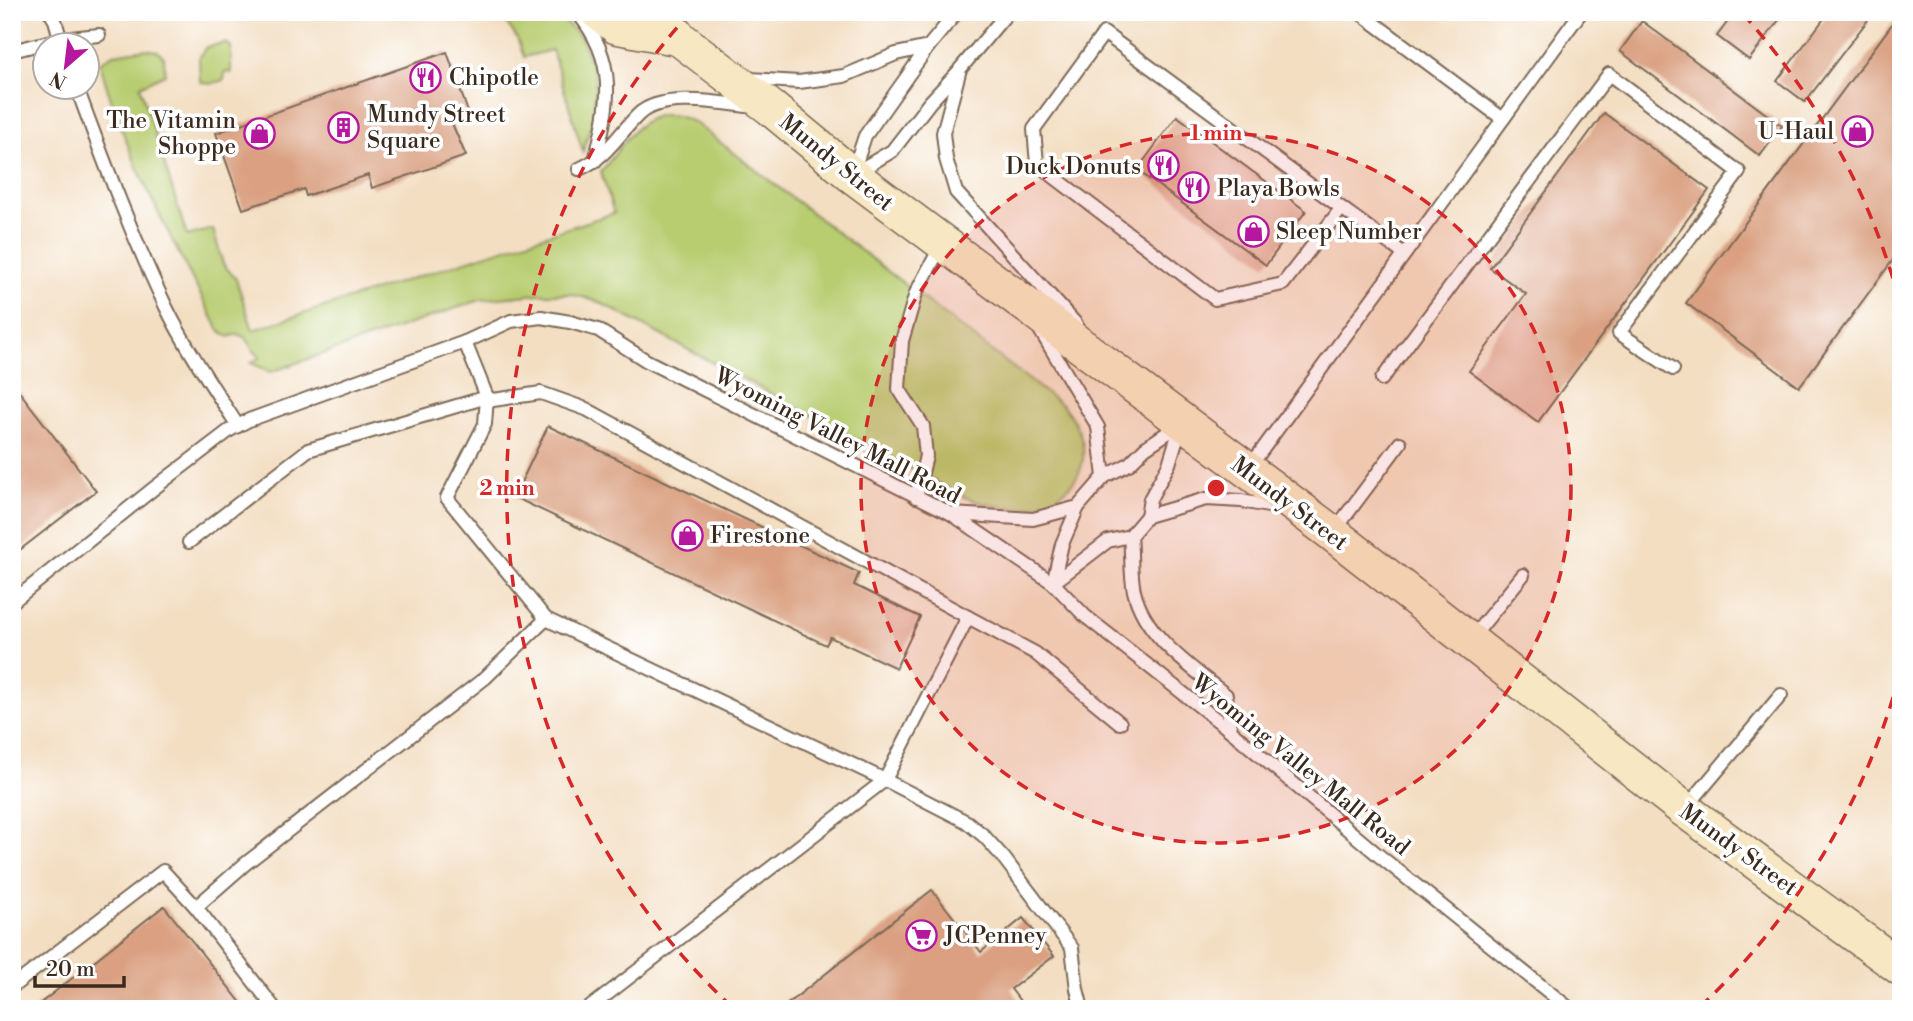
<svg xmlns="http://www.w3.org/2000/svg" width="1913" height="1021" font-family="'Libre Bodoni',serif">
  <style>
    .green { fill: #b8cc6f; stroke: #7a7b46; stroke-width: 2 }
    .building { fill: #daa081 }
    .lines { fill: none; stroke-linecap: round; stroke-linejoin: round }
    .service-casing { stroke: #7b6957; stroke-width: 16 }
    .secondary-casing { stroke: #7b6957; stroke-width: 38 }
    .service { stroke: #fff; stroke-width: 12 }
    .secondary { stroke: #f7e8c3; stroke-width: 35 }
    .ring { fill: none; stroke: #d62828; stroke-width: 3.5; stroke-dasharray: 12 9 }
    .labels { text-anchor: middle; stroke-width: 7; stroke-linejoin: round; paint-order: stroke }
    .poi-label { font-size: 23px; fill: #3b2a1e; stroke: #fff; text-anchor: start }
    .street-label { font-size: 23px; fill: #3b2a1e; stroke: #fff }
    .centre { fill: #d62828; stroke: #fff; stroke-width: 3.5 }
    .ring-label { font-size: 21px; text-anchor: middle; font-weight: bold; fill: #d62828; stroke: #fff; stroke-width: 7; stroke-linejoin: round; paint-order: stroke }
  </style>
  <rect width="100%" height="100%" fill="#fff"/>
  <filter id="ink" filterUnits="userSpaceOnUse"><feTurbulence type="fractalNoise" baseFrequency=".0143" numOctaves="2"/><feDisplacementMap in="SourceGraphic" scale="14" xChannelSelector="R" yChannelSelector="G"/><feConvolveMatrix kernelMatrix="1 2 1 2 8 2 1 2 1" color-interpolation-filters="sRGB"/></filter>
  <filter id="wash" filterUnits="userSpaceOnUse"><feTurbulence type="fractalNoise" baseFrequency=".00686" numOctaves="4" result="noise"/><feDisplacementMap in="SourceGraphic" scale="28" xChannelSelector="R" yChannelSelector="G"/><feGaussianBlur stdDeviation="1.57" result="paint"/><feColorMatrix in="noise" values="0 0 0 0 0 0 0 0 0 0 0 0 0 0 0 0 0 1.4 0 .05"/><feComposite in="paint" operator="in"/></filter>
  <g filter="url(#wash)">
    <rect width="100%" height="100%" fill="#f3dec2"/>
    <!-- green -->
    <g class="green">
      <path d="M 499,12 L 554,12 L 581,37 L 595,76 L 595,109 L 583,152 L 552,50 L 524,57 L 517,38 Z"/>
      <path d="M 225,43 L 231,46 L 231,73 L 225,72 L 224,80 L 210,84 L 200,82 L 199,58 L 206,47 Z"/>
      <path d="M 147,49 L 157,51 L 164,57 L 165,74 L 140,86 L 187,236 L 213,229 L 223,264 L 236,279 L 253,330 L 614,213 L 601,172 C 628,139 646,97 695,123 L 1063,406 C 1086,433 1094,467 1063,492 C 1056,498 1043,505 1034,506 C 1011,510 984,505 964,497 L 599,302 L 572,294 L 539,294 L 480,300 L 271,372 L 251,363 L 260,357 L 252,349 L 247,339 L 238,334 L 229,337 L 219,330 C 174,244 125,157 100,63 L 113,54 Z"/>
    </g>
    <g id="blocks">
      <!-- building -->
      <g class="building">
        <path d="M 1735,12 L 1785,12 L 1749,60 L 1717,36 Z"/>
        <path d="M 1829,12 L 1874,12 L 1805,102 L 1777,81 Z"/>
        <path d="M 1901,12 L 1901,249 L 1799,387 L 1686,303 Z"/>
        <path d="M 1642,21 L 1782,126 L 1760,156 L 1620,51 Z"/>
        <path d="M 447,52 L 469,115 L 451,121 L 466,156 L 372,188 L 368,175 L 306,196 L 304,189 L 243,209 L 216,133 Z"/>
        <path d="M 1604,113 L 1709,190 L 1538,422 L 1469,371 L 1526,294 L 1490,268 Z"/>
        <path d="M 1177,116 L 1306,211 L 1266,265 L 1137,170 Z"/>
        <path d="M 12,382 L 96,491 L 12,556 Z"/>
        <path d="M 548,426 L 859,573 L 854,585 L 920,617 L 896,668 L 830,637 L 826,645 L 514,497 Z"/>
        <path d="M 932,890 L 981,952 L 1023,918 L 1054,956 L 1011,989 L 1026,1009 L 781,1009 Z"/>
        <path d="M 164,906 L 246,1009 L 33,1009 Z"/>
      </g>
    </g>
  </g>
  <g filter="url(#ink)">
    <use href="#blocks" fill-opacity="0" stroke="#7b6957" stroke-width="2"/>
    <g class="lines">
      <defs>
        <g id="service">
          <path d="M 50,12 L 55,20 L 62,45"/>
          <path d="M 577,12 C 619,62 609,104 595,161"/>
          <path d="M 1008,12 L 960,69 L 943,133 L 946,159 L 956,192 L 1076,324"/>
          <path d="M 1359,12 L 1503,119"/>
          <path d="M 12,51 L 60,39 L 99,35"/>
          <path d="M 749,79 L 799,82 L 844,76 L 896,54 L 928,47 L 957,12"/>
          <path d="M 77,88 C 104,162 132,236 166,307 C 186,348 213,387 238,426"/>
          <path d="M 579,169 C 607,157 617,136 638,115 C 662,91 725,104 756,107"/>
          <path d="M 853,172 L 865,136 L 928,47"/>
          <path d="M 855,173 L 892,151 L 930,102 L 958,72"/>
          <path d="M 1341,209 L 1283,284 L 1215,299 L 1037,164 L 1034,129 L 1104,33 L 1404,254"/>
          <path d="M 465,342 L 487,397 L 485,424 L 447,498 L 546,619 L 885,780 L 967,822 L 984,836 L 1003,857 L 1072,948 L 1077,989 L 1082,1009"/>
          <path d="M 1382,379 L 1609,74 L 1739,172 L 1619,333 L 1673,369"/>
          <path d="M 1249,468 L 1581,12"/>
          <path d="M 1104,477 L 1129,464 L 1145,448 L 1182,423"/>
          <path d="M 916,497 L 926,456 L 923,426 L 899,389 L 902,341 L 916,293 L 942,244"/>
          <path d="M 952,514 L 1033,519 L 1078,507 L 1104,477 L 1098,427 L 1040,330"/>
          <path d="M 1147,516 L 1150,499 L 1169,464 L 1181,425"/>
          <path d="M 1335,530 L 1400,443"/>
          <path d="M 189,542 L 308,450 L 487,397 L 493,400 L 541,393 L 586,409 L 968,617 L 885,780 L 588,1009"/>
          <path d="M 1053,583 L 1108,541 L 1130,536"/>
          <path d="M 1053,583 L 1062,544 L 1078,507"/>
          <path d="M 12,602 L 153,489 L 230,430 L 249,420 L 465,342 L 511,321 L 541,317 L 570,322 L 598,330 L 647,361 L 950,513 L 1053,583 L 1085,616 L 1231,731 L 1377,854 L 1570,1009"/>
          <path d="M 968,617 L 1035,653 L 1120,723"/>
          <path d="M 1471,639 L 1523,575"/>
          <path d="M 1231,731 L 1226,695 C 1192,668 1144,636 1134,591 C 1130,573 1132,554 1130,536 L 1147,516 L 1206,499 L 1241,501 L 1279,508"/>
          <path d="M 1685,809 L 1781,695"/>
          <path d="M 12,987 L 163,871 L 196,907"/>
          <path d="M 275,1009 L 196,907 L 245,864 L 485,678 L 546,619"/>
        </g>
        <g id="secondary">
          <path d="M 598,12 L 616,26 L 679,38"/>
          <path d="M 660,12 L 679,38 L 771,108 L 852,175 L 1332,533 L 1685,810 L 1901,968"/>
        </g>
      </defs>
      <!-- service casing -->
      <use href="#service" class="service-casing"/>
      <!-- secondary casing -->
      <use href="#secondary" class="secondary-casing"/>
      <!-- service -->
      <use href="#service" class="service"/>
      <!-- secondary -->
      <use href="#secondary" class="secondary"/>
    </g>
  </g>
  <!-- distance rings -->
  <circle cx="1216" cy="488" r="355" fill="#d62828" fill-opacity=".12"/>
  <g class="ring">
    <circle cx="1216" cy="488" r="355"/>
    <path d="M1899 677A709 709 0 0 1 1700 1007M732 1007A709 709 0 0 1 689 14M1743 14A709 709 0 0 1 1899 299"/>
  </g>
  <!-- icons -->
  <defs>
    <symbol id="restaurant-ring" viewBox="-11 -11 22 22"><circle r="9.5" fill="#fff" stroke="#b5179e" stroke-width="1.5"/><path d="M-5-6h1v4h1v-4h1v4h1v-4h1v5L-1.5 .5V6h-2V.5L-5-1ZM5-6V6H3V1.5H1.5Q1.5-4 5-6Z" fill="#b5179e"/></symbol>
    <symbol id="building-ring" viewBox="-11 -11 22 22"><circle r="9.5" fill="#fff" stroke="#b5179e" stroke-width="1.5"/><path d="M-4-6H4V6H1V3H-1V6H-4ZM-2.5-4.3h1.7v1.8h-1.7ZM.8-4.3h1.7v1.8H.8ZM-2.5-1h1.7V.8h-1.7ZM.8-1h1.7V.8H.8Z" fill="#b5179e"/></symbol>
    <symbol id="shop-ring" viewBox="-11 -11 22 22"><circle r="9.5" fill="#fff" stroke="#b5179e" stroke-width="1.5"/><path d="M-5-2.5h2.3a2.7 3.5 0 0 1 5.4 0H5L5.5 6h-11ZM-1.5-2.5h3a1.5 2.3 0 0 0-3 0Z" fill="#b5179e"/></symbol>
    <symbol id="supermarket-ring" viewBox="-11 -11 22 22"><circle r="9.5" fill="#fff" stroke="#b5179e" stroke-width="1.5"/><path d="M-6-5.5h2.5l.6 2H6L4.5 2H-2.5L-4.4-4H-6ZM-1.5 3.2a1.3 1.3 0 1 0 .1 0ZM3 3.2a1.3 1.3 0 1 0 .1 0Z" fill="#b5179e"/></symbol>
  </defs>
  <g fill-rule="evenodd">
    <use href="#restaurant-ring" x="408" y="60" width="35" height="35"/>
    <use href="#building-ring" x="326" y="110" width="35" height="35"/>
    <use href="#shop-ring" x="1840" y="114" width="35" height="35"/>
    <use href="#shop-ring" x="242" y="116" width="35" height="35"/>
    <use href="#restaurant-ring" x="1146" y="148" width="35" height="35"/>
    <use href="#restaurant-ring" x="1176" y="170" width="35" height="35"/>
    <use href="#shop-ring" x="1236" y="214" width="35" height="35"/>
    <use href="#shop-ring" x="670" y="518" width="35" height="35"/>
    <use href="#supermarket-ring" x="904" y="918" width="35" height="35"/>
  </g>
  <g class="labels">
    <!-- poi labels -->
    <g class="poi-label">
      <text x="449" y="85">Chipotle</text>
      <text x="367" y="122">Mundy Street<tspan x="367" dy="26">Square</tspan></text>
      <text x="236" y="128" text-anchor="end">The Vitamin<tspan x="236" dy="26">Shoppe</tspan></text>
      <text x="1834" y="139" text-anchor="end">U-Haul</text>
      <text x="1141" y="174" text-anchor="end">Duck Donuts</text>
      <text x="1217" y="196">Playa Bowls</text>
      <text x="1276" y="239">Sleep Number</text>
      <text x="710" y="543">Firestone</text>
      <text x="944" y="943">JCPenney</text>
    </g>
    <!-- street labels -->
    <g class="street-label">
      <text transform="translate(837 162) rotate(39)" y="8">Mundy Street</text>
      <text transform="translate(838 435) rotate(27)" y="8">Wyoming Valley Mall Road</text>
      <text transform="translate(1290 503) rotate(37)" y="8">Mundy Street</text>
      <text transform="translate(1301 764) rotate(39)" y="8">Wyoming Valley Mall Road</text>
      <text transform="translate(1739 849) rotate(36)" y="8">Mundy Street</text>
    </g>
  </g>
  <circle cx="1216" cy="488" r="10" class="centre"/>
  <g class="ring-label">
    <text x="1216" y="140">1 min</text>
    <text x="507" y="495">2 min</text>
  </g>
  <!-- margin -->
  <rect width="1913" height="1021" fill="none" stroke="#fff" stroke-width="42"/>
  <!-- north arrow -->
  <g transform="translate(66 66) rotate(208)"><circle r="33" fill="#ffffff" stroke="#b1aaa5" stroke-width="2"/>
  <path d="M0-5L12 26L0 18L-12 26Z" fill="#b5179e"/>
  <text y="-10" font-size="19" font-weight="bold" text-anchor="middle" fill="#3b2a1e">N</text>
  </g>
  <!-- scale -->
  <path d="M35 976v10h89v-10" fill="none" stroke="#3b2a1e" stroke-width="3.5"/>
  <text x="46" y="976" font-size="21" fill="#3b2a1e" stroke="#ffffff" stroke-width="5" paint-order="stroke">20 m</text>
</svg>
